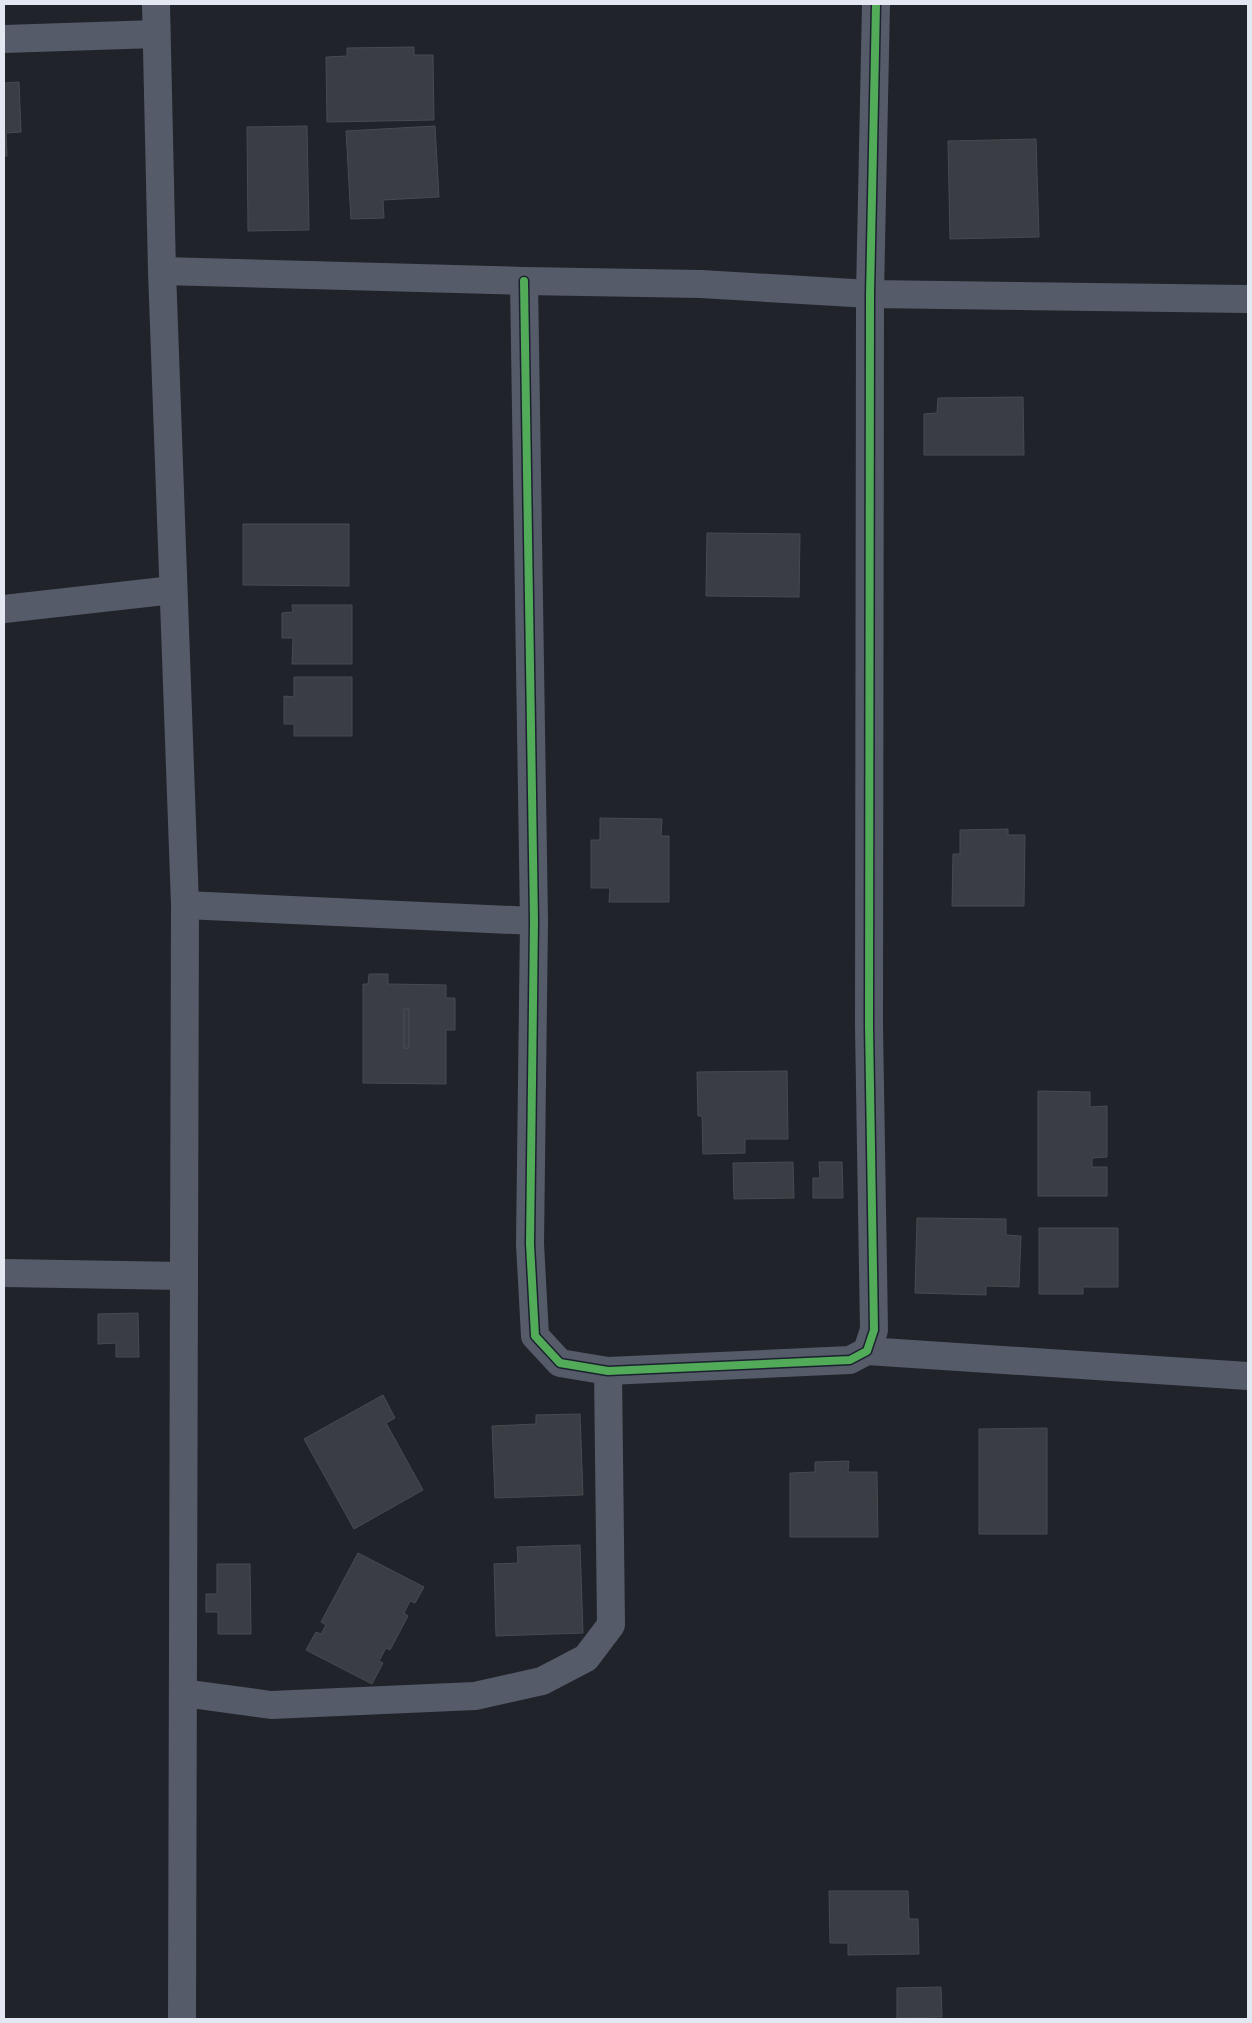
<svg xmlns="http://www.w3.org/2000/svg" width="1252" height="2023" font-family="Figtree,sans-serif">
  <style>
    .building { fill: #3a3d43; stroke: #474a50; fill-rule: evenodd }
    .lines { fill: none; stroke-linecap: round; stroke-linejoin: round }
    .minor { stroke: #555b68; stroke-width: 28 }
    .cycleway-casing { stroke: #1b212f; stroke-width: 11 }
    .cycleway { stroke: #51ab58; stroke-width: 8 }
  </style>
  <rect width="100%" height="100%" fill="#20232a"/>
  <!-- building -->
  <g class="building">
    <path d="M 414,47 L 414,55 L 433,55 L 434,120 L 327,122 L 326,57 L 347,56 L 347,48 Z"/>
    <path d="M 19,82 L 21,132 L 6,133 L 7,156 L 4,156 L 4,83 Z"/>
    <path d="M 307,126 L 309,230 L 248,231 L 247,127 Z"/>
    <path d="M 435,126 L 439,197 L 383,200 L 384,218 L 351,219 L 346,131 Z"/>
    <path d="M 1036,139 L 1039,237 L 950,239 L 948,141 Z"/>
    <path d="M 1023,397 L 1024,455 L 924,455 L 924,414 L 937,413 L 938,398 Z"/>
    <path d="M 243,524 L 349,524 L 349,586 L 243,585 Z"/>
    <path d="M 707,533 L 800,534 L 799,597 L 706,596 Z"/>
    <path d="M 292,605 L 352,605 L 352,664 L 292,664 L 293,638 L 282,638 L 282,613 L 293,612 Z"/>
    <path d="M 294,677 L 352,677 L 352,736 L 294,736 L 294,724 L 284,724 L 284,696 L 294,697 Z"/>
    <path d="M 600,818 L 662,819 L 661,836 L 669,836 L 669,902 L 609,902 L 610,888 L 591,888 L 591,840 L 600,840 Z"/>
    <path d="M 1008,829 L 1008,835 L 1025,835 L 1024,906 L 952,906 L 953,854 L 960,854 L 960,830 Z"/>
    <path d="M 369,974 L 388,974 L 388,984 L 446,985 L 446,998 L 455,998 L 455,1030 L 446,1030 L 446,1084 L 363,1083 L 363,984 L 368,984 ZM 404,1009 L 409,1009 L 409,1048 L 404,1048 Z"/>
    <rect x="404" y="1009" width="5" height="39"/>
    <path d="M 787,1071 L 788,1139 L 745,1139 L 745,1153 L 703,1154 L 702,1116 L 698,1116 L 697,1072 Z"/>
    <path d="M 1038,1091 L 1090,1092 L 1090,1107 L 1107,1106 L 1107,1157 L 1092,1158 L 1092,1167 L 1107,1167 L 1107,1196 L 1038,1196 Z"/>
    <path d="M 793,1162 L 794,1198 L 734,1199 L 733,1163 Z"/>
    <path d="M 819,1162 L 842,1162 L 843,1198 L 813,1198 L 813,1178 L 820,1178 Z"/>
    <path d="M 917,1218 L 1006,1219 L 1006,1235 L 1021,1236 L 1019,1287 L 986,1286 L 986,1295 L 915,1293 Z"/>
    <path d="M 1039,1228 L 1118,1228 L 1118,1287 L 1083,1287 L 1083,1294 L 1039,1294 Z"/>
    <path d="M 138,1313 L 139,1357 L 116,1357 L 116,1343 L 98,1344 L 98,1314 Z"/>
    <path d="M 383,1395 L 395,1418 L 386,1423 L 423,1490 L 354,1529 L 304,1439 Z"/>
    <path d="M 580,1414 L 583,1495 L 495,1498 L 492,1426 L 536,1424 L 536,1415 Z"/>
    <path d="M 1047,1428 L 1047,1534 L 979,1534 L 979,1429 Z"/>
    <path d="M 849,1461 L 848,1472 L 877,1472 L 878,1537 L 790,1537 L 790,1473 L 815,1472 L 815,1462 Z"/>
    <path d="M 580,1545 L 583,1633 L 496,1636 L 494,1564 L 518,1563 L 517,1547 Z"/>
    <path d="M 358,1553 L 424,1587 L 415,1603 L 410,1601 L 404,1613 L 408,1616 L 390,1650 L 386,1648 L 379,1661 L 383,1663 L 372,1684 L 306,1650 L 316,1632 L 321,1634 L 326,1625 L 321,1622 Z"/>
    <path d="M 217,1564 L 250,1564 L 251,1634 L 218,1634 L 218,1612 L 206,1612 L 206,1594 L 217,1594 Z"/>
    <path d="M 829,1891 L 908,1891 L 909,1919 L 918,1919 L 919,1954 L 848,1955 L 848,1943 L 830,1943 Z"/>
    <path d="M 941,1987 L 942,2017 L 897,2018 L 897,1988 Z"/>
  </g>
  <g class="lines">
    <!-- minor -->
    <g class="minor">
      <path d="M 156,4 L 162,271 L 185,905 L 182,2019"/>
      <path d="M 4,39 L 156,34"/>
      <path d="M 162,271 L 524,281 L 701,284 L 870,294 L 1248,299"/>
      <path d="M 524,281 L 534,921 L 530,1244 L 535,1336 L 560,1363 L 608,1371 L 850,1360 L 867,1351 L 874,1330 L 869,1026 L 870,294 L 876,4"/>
      <path d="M 4,609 L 173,590"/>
      <path d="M 185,905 L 534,921"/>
      <path d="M 4,1273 L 184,1276"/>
      <path d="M 867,1351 L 1248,1376"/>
      <path d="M 183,1693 L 271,1705 L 475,1696 L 542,1681 L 586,1658 L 611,1625 L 608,1371"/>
    </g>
    <defs>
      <path id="cycleway" d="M 524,281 L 534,921 L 530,1244 L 535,1336 L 560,1363 L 608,1371 L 850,1360 L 867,1351 L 874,1330 L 869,1026 L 870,294 L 876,4"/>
    </defs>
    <!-- cycleway casing -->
    <use href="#cycleway" class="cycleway-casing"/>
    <!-- cycleway -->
    <use href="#cycleway" class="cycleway"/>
  </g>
  <!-- border -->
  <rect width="1252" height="2023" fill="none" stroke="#e2e7f1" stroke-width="10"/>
</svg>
